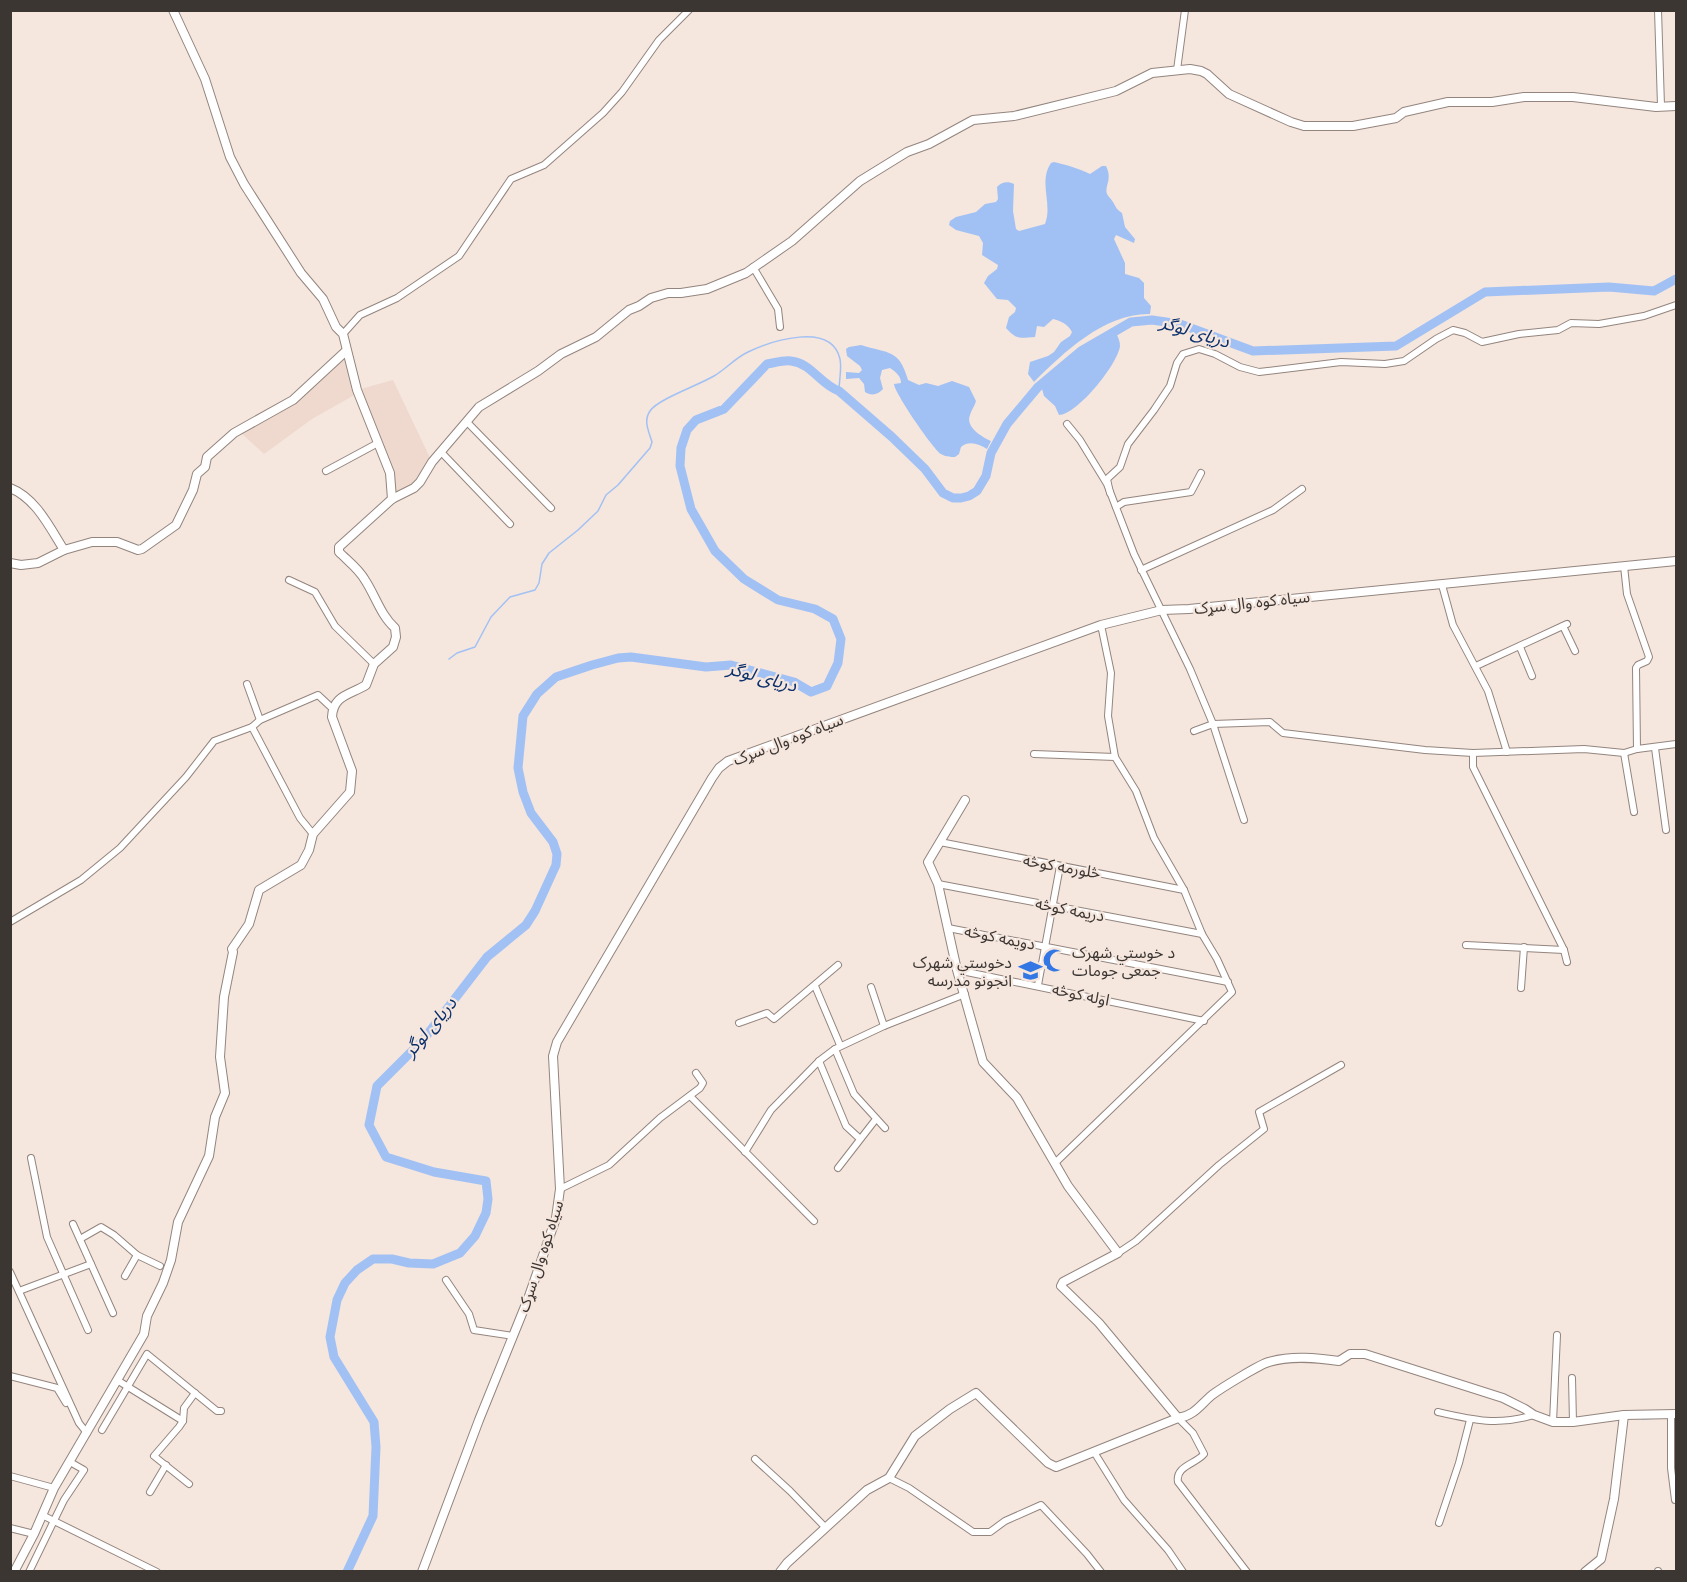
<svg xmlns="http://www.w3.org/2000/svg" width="1687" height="1582" font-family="'Public Sans','Noto Sans Arabic',sans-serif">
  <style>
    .built { fill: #efd9ce }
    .water { fill: #a1c1f4 }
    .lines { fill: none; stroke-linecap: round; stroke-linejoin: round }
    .stream { stroke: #a1c1f4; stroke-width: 1.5 }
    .river { stroke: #a1c1f4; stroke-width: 9 }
    .street-casing { stroke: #93857e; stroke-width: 8 }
    .secondary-casing { stroke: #93857e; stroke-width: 10 }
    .street { stroke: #fff; stroke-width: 6 }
    .secondary { stroke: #fff; stroke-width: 8 }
    .labels { text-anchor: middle; stroke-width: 4.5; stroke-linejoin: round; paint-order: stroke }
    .street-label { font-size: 16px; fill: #3c3633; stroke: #f5e6de }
    .poi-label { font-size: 16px; fill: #3c3633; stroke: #f5e6de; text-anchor: start }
    .water-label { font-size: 18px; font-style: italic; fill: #0b306b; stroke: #f5e6de }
  </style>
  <rect width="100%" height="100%" fill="#f5e6de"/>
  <!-- built -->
  <path class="built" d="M 346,351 L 357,390 L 393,380 L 432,462 L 420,482 L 392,499 L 392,488 L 358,393 L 312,419 L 264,454 L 239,431 L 279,407 Z"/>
  <!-- water -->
  <g class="water">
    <path d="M 1054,162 C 1064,164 1083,170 1090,174 L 1102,166 L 1106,166 C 1113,180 1104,186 1107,194 C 1108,196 1112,200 1113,202 C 1116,207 1116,209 1122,213 L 1125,227 L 1135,239 L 1134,243 L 1116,235 L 1114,239 L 1125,263 L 1125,274 L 1139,278 L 1144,283 L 1144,298 L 1151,306 L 1150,314 C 1105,313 1064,352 1034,382 L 1028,374 L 1030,362 L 1048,356 L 1054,352 L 1061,342 L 1070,336 L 1072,332 C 1068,324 1061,321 1053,319 L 1044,327 L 1037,326 L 1035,337 C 1019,338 1017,340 1006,328 L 1009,317 L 1015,312 L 1016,308 L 1008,300 L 997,299 L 984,283 L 988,276 L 997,269 L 998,265 L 982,255 L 983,243 L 979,236 L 956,230 L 949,225 L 950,221 L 956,217 L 976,212 L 985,204 L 996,202 L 998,199 L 997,187 C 1001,182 1008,181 1014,184 L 1013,211 L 1016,229 L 1019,231 L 1045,224 C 1053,204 1038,182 1051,163 Z"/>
    <path d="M 1116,333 C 1118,337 1120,341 1120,346 C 1118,364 1077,415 1059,415 L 1055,406 L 1044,396 L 1042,389 L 1066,366 Z"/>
    <path d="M 861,345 C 888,354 899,348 908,380 L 919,385 L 926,383 L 938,386 L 952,381 L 969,387 L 976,401 C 975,406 971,410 970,415 C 965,427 982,437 991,441 L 987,449 C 979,444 969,440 961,447 L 959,454 L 955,457 C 951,457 946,457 941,454 C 933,449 894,392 894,384 L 901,383 C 901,376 896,372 890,368 L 882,370 L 880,378 L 883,389 C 878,395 871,396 865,392 L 864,384 L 859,378 L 846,379 L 846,372 L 859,373 L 862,370 L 860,366 L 847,356 L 846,349 L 849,347 Z"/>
  </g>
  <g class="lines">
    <!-- stream -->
    <g class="stream">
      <path d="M 449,659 L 457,653 L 475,647 L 491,617 L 510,597 L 535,590 L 539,583 L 542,564 L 549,553 L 578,530 L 598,511 L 606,495 L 618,485 L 650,448 L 652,442 C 649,432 643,421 650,411 C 658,399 699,385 714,376 C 726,369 735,358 748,352 C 771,341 831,321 840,359 C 842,369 839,381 839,391"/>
      <path d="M 1642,1419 L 1658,1418"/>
    </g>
    <!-- river -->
    <path class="river" d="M 347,1572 L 373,1516 L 376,1447 L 374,1422 L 334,1357 L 330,1337 L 337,1300 L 345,1283 L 357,1270 L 373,1259 L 392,1259 L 409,1263 L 433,1264 L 460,1253 L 475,1236 L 486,1213 L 488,1199 L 486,1181 L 434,1172 L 386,1157 L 369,1125 L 377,1086 L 423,1040 L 487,957 L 526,925 L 535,911 L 556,865 L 557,854 L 553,842 L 531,813 L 523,792 L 518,768 L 523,716 L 537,694 L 556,677 L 592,665 L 618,658 L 631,657 L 706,667 L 731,665 L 794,682 L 811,692 L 827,686 L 838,663 L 841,639 L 833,619 L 815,609 L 778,600 L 744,579 L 715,551 L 691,509 L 680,466 L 681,448 L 687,430 L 696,420 L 724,409 L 767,364 C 774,363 783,360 791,361 C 811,363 821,385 839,391 L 892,437 L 925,469 L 943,493 L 953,498 L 961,498 L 969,496 L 977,491 L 986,476 L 991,453 L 1007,424 L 1038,387 L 1081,351 L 1131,322 L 1152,320 L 1180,324 L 1253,351 L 1396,346 L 1485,292 L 1609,287 L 1654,291 L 1676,279"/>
    <defs>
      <g id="street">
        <path d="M 1658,10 L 1661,106"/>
        <path d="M 1177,70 L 1185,10"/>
        <path d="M 753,267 L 778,309 L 780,327"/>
        <path d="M 343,334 L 360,315 L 397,298 L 459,256 L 511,179 L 544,165 L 603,113 L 622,92 L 659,40 L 689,10"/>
        <path d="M 467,422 L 551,508"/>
        <path d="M 1067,424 L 1080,440 L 1107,484 L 1134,554 L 1190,669 L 1213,724 L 1244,820"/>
        <path d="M 442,453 L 510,524"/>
        <path d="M 326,471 L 378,443"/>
        <path d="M 1110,493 L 1107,479 L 1120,467 L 1128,444 L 1154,410 L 1170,386 L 1177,363 L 1183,354 L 1199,349 L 1215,354 L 1240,367 L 1259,372 L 1341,362 L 1385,364 L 1404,361 L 1436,339 L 1453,330 L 1465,333 L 1482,342 L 1519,334 L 1558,330 L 1571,323 L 1599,324 L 1644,316 L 1676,305"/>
        <path d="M 1116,507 L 1124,502 L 1191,492 L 1201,473"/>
        <path d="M 1624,566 L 1627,594 L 1649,657 L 1647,661 L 1638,665 L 1636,668 L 1637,749"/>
        <path d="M 1141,570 L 1273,510 L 1302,489"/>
        <path d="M 289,580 L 315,592 L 335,626 L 374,664"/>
        <path d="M 1442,585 L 1453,625 L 1488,691 L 1507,752"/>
        <path d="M 1563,626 L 1575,651"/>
        <path d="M 1520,647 L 1532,676"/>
        <path d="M 1476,666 L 1567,624"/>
        <path d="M 247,684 L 260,720"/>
        <path d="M 252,727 L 300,818 L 313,834"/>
        <path d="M 1194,731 L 1213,724 L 1270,722 L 1283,733 L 1425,750 L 1473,753"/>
        <path d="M 1655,748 L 1666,830"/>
        <path d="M 1624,753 L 1634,812"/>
        <path d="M 1034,754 L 1115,757"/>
        <path d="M 940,842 L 1184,890"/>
        <path d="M 938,884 L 1202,934"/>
        <path d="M 10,922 L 81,880 L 120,848 L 186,777 L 214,741 L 252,727 L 260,720 L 318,695 L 333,709"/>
        <path d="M 948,928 L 1228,982"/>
        <path d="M 1466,945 L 1564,950"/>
        <path d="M 1567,962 L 1564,950 L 1473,767 L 1473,753 L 1584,749 L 1624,753 L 1637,749 L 1676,744"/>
        <path d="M 957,970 L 1204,1021"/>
        <path d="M 1038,985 L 1060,866"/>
        <path d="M 815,986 L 840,1045"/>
        <path d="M 871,987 L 884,1026"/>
        <path d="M 1521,988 L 1524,947"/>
        <path d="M 739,1023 L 767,1013 L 774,1019 L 838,965"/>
        <path d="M 835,1049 L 854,1094 L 885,1128"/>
        <path d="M 819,1061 L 846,1126 L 859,1138"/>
        <path d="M 690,1096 L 814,1221"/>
        <path d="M 745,1152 L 771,1110 L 819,1061 L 835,1049 L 884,1026 L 965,994"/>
        <path d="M 31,1158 L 47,1237 L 88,1330"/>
        <path d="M 1055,1163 L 1232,992 L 1217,959 L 1202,934 L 1184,890 L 1154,838 L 1136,791 L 1115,757 L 1108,716 L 1111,673 L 1101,625"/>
        <path d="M 838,1168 L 876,1119"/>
        <path d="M 560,1189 L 609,1165 L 660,1118 L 700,1088 L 703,1083 L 696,1073"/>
        <path d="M 73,1224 L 113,1313"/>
        <path d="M 80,1239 L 101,1227 L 114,1235 L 137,1255 L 160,1266"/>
        <path d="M 1118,1253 L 1136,1241 L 1219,1165 L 1264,1129 L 1259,1112 L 1341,1065"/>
        <path d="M 10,1272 L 79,1423 L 87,1433"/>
        <path d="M 125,1276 L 137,1255"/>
        <path d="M 446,1280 L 469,1314 L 474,1330 L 513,1336"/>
        <path d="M 19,1291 L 91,1264"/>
        <path d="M 10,1376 L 57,1388 L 66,1403"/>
        <path d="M 1572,1378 L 1573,1422"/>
        <path d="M 117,1380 L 183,1421"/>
        <path d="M 1438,1412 C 1473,1420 1498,1426 1534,1415"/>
        <path d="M 1671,1414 L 1671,1468 L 1675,1500"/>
        <path d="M 1178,1418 L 1193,1433 L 1204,1454 C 1196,1464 1175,1466 1178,1482 L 1247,1572"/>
        <path d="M 1553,1422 L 1557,1335"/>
        <path d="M 102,1430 L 147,1354 L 217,1411 L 221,1411"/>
        <path d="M 1094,1452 L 1124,1500 L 1168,1550 L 1183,1572"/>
        <path d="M 755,1459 L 790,1491 L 825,1527"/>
        <path d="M 10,1476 L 54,1488"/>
        <path d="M 889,1478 L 909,1488 L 973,1532 L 990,1532 L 1005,1521 L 1041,1505 L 1087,1554 L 1101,1572"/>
        <path d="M 189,1484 L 154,1456 L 179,1427 L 183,1421 L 184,1408 L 195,1393"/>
        <path d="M 150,1492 L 166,1465"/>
        <path d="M 42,1515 L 157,1572"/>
        <path d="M 1439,1523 L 1459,1463 L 1470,1420"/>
        <path d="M 10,1528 L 34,1534"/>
        <path d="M 1658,1571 L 1658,1572"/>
        <path d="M 29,1572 L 64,1500 L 84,1470 L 70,1462"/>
      </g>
      <g id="secondary">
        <path d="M 173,10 L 205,79 L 230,157 L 244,184 L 301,273 L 323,299 L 336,327 L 343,334 L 357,390 L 390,473 L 392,499"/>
        <path d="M 10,488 C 36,498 50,528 64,550"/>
        <path d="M 10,563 L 21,565 L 38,563 L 64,550 L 92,542 L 117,542 L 138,550 L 142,549 L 176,525 L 193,490 L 197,474 L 205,467 L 207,457 L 234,433 L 293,400 L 346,351"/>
        <path d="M 965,800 L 928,862 L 938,884 L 957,970 L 983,1062 L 1017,1098 L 1068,1186 L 1118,1253 L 1063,1282 L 1061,1286 L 1099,1323 L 1178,1418"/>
        <path d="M 14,1572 L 34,1534 L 54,1488 L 144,1334 L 147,1316 L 163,1283 L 171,1260 L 178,1222 L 209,1156 L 215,1117 L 225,1093 L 220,1057 L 224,997 L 233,952 L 232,949 L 249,924 L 259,890 L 301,865 L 309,850 L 313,834 L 350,792 L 352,771 L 332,717 C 333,695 350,695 366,685 L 374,664 L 393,647 L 396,637 L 395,628 C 381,616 375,595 365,580 C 359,569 348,561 339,552 L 339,547 L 392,499 L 414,488 L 420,482 L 432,462 L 479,407 L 538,371 L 561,354 L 596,337 L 629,310 L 639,306 L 651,298 L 668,293 L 681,293 L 707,289 L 746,273 L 792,241 L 860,181 L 907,152 L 929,144 L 973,120 L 1014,116 L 1116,91 L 1152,73 L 1190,69 L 1201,71 L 1207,74 L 1229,94 L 1291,122 L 1304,126 L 1353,126 L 1396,118 L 1404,112 L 1448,102 L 1492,102 L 1524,97 L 1573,97 L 1656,107 L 1676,106"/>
        <path d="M 422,1572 L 479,1420 L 528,1299 L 556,1218 L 560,1189 L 553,1056 L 557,1042 L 712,778 L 719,768 L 728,761 L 1101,625 L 1162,610 L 1189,609 L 1676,561"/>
        <path d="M 780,1572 L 787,1563 L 867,1490 L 889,1478 L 915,1436 L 950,1409 L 976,1393 L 1048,1463 L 1056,1467 L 1178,1418 C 1194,1416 1200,1405 1212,1395 C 1220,1389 1260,1364 1269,1362 C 1291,1355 1318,1358 1339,1361 L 1350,1354 L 1365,1354 L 1503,1398 L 1525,1409 L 1534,1415 L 1553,1422 L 1573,1422 L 1624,1415 L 1676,1414"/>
        <path d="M 1585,1572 L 1601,1559 L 1614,1499 L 1624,1415"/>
      </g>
    </defs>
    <!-- street casing -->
    <use href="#street" class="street-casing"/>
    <!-- secondary casing -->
    <use href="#secondary" class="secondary-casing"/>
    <!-- street -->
    <use href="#street" class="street"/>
    <!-- secondary -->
    <use href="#secondary" class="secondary"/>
  </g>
  <!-- icons -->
  <defs>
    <symbol id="mosque-bare" viewBox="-9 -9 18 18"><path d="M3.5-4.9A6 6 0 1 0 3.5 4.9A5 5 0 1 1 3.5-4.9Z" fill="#3377e5" stroke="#f5e6de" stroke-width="2.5" paint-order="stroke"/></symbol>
    <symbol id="school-bare" viewBox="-9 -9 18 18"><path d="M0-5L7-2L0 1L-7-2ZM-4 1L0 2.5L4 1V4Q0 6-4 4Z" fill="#3377e5" stroke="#f5e6de" stroke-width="2.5" paint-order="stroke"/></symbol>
  </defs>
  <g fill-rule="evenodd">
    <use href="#mosque-bare" x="1038" y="944" width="33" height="33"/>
    <use href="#school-bare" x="1014" y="954" width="33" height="33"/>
  </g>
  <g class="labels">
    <!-- street labels -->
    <g class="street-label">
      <text transform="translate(1252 602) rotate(-6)" y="6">سیاه کوه وال سړک</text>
      <text transform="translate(788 739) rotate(-21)" y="6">سیاه کوه وال سړک</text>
      <text transform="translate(1062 866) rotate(10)" y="6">څلورمه کوڅه</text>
      <text transform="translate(1070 909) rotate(11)" y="6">دریمه کوڅه</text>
      <text transform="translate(1000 937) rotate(11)" y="6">دویمه کوڅه</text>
      <text transform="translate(1081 994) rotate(12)" y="6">اوله کوڅه</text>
      <text transform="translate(540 1256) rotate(-72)" y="6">سیاه کوه وال سړک</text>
    </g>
    <!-- poi labels -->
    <g class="poi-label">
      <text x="1072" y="958">د خوستي شهرک<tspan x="1072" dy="18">جمعی جومات</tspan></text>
      <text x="1012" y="968" text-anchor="end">دخوستي شهرک<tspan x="1012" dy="18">انجونو مدرسه</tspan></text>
    </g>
    <!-- water labels -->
    <g class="water-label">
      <text transform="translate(1195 332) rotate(17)" y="6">دریای لوگر</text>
      <text transform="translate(762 677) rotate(15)" y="6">دریای لوگر</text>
      <text transform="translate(430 1027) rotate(-50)" y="6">دریای لوگر</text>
    </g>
  </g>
  <!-- border -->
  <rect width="1687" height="1582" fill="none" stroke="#3c3633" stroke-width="24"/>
</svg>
